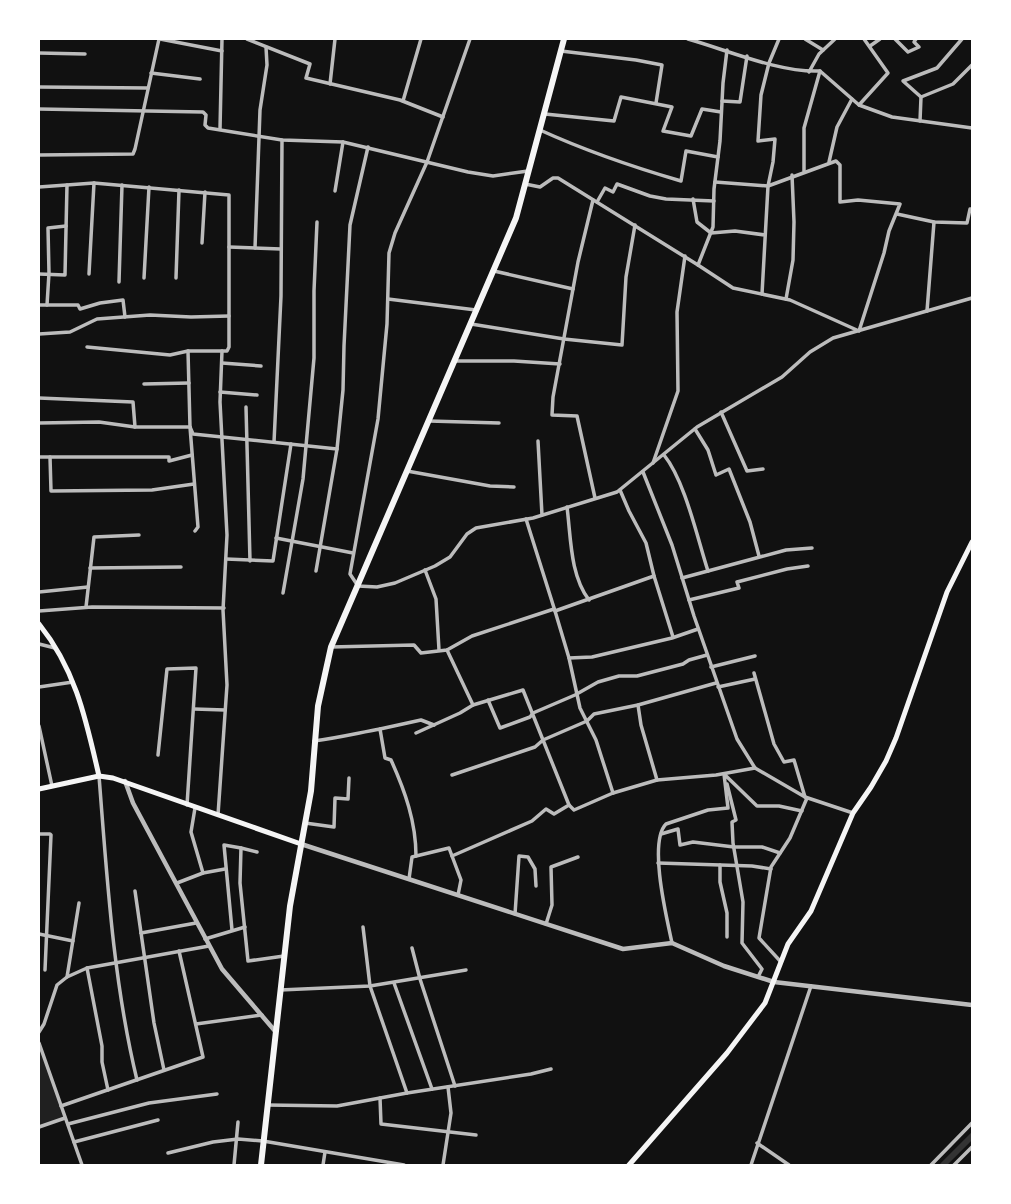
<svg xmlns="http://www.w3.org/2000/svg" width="1011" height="1204" font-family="'Crimson Pro',serif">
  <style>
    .green { fill: #202020 }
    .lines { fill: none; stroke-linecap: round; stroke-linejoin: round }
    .canal { stroke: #333; stroke-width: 6 }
    .minor { stroke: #bcbcbc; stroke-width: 3.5 }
    .tertiary { stroke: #bcbcbc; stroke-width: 4.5 }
    .secondary { stroke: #f5f5f5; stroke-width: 5 }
    .primary { stroke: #f5f5f5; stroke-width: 6 }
  </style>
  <rect width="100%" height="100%" fill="#111"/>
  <!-- green -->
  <path class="green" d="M 39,1043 L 65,1118 L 39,1127 Z"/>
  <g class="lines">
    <!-- canal -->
    <path class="canal" d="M 943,1165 L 972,1136"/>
    <!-- minor -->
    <g class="minor">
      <path d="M 160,39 L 222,51"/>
      <path d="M 247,39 L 310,64 L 306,78 L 400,100 L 443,117"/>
      <path d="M 470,39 L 427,162 L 395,233 L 389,253 L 387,324 L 378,419 L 350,574 L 358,586 L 377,587 L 395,583 L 435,566 L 450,557 L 467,534 L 476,528 L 533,518 L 617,492 L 697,427 L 782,377 L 810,352 L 833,338 L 972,298"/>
      <path d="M 688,39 C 727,50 780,73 820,71 L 859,105 L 892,117 L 972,128"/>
      <path d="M 805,39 L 823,50"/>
      <path d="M 895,39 L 908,52 L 919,47 L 914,42 L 916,39"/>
      <path d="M 870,46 L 880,39"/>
      <path d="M 561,51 L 636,60 L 662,65 L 656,103"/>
      <path d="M 39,53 L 85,54"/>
      <path d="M 809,72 L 819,54 L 835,39"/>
      <path d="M 151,73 L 200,79"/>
      <path d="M 330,84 L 335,39"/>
      <path d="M 39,87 L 147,88"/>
      <path d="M 921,97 L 953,84 L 972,65"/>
      <path d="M 403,101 L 421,39"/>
      <path d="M 722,101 L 740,102 L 747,56"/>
      <path d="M 859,105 L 888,73 L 864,39"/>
      <path d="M 39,109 L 203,112 L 206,115 L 205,125 L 208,128 L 282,140 L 343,142 L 468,172 L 493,176 L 528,171"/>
      <path d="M 545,114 L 614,121 L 621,97 L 672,107 L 663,131 L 691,136 L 702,109 L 721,112"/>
      <path d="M 920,121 L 921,97 L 903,81 L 937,68 L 962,39"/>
      <path d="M 220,129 L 222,39"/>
      <path d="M 540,130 C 586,151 633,167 681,181 L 686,151 L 718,157"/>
      <path d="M 39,155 L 133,154 L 135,149 L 159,39"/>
      <path d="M 829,162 L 837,127 L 852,99"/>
      <path d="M 804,171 L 804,128 L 820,71"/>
      <path d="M 525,184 L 540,187 L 553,178 L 558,178 L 698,265 L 733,288 L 790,300 L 859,331 L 884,253 L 889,231 L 900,204 L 858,200 L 840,202 L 840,165 L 836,161 L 768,186 L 715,182"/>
      <path d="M 39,187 L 94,183 L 229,195 L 229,347 L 227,351 L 188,351 L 190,427 L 198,527 L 195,531"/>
      <path d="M 335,191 L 343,142"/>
      <path d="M 693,199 L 697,222 L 711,233 L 735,231 L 765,235"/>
      <path d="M 593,200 L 578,262 L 553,397 L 552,415 L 577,416 L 595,498"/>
      <path d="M 597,202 L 605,188 L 613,192 L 617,184 L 650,196 L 666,199 L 714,201"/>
      <path d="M 897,214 L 934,222 L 967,223 L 970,209 L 972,209"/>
      <path d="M 202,243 L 205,192"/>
      <path d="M 229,247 L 281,249"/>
      <path d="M 255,248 L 260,110 L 267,65 L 266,47"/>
      <path d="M 698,265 L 713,227 L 714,189 L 720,141 L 723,83 L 727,50"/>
      <path d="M 494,271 L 573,289"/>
      <path d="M 39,274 L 65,275 L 67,185"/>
      <path d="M 89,274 L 94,183"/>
      <path d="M 144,278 L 149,187"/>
      <path d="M 176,278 L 179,190"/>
      <path d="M 119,282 L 122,185"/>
      <path d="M 762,294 L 768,186 L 773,162 L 775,139 L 758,141 L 761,95 L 769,63 L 779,39"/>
      <path d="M 388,299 L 476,310"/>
      <path d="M 786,299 L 793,260 L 794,222 L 792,175"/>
      <path d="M 39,305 L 78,305 L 80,309 L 100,303 L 123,300 L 125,317"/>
      <path d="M 47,305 L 49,273 L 48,228 L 66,226"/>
      <path d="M 927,311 L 934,222"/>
      <path d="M 471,324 L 564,339 L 622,345 L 626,277 L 635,225"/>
      <path d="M 39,334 L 70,332 L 97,319 L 150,315 L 191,317 L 229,316"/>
      <path d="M 87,347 L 170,355 L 188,351"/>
      <path d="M 455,361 L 514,361 L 560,364"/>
      <path d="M 222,363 L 261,366"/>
      <path d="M 144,384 L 189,383"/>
      <path d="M 220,392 L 257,395"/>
      <path d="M 39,398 L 133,402 L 135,427"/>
      <path d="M 246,407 L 250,561"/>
      <path d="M 721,412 L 747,471 L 763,469"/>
      <path d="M 429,421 L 499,423"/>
      <path d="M 39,423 L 99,422 L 135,427 L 190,427 L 193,434 L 337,449"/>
      <path d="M 695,429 L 708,450 L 716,475 L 729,469 L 750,522 L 759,556"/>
      <path d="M 538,441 L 542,515"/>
      <path d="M 274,442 L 281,296 L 282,140"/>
      <path d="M 664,455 C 685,481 697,537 708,571"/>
      <path d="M 39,457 L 169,457 L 169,461 L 192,455"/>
      <path d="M 50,457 L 51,491 L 152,490 L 194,484"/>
      <path d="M 653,463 L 678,391 L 677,312 L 685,256"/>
      <path d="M 407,471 L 490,486 L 514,487"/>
      <path d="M 643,472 L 672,545 L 694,616 L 737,739 L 755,768 L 805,797 L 853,813"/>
      <path d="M 620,490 L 629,511 L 646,543 L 654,576"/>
      <path d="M 567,507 C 571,538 570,575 589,600"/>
      <path d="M 526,519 L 555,611 L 654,576 L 673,637"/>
      <path d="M 276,538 L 353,553"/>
      <path d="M 226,559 L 273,561 L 291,444"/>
      <path d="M 90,568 L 181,567"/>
      <path d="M 425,570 L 436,599 L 439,650"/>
      <path d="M 316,571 L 337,449 L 343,390 L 344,346 L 350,225 L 368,147"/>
      <path d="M 682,578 L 786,550 L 812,548"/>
      <path d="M 39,592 L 88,587"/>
      <path d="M 283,593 L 303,479 L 314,358 L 314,291 L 317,222"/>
      <path d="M 689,600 L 739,588 L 737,582 L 787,569 L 808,566"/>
      <path d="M 86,607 L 94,537 L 139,535"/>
      <path d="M 39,611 L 92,607 L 224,608"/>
      <path d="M 555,611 L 569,658 L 580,708 L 596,740 L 613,793"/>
      <path d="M 39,644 L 55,648"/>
      <path d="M 331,647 L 414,645 L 421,653 L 447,650 L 472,636 L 554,609"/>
      <path d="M 447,650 L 473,705"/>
      <path d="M 569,658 L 592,657 L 672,638 L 698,629"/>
      <path d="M 711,667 L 755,656"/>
      <path d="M 754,673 L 774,744 L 784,762 L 794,760 L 805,797"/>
      <path d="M 39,687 L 73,682"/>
      <path d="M 718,687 L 755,679"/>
      <path d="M 488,700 L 500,728 L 530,717 L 533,713 L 575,695 L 598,682 L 619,676 L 637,676 L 683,664 L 689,660 L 707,655"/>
      <path d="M 638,705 L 641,725 L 657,780"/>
      <path d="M 194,709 L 225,710"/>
      <path d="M 39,726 L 52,786"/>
      <path d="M 380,729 L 421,720 L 434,725"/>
      <path d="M 416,733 L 460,713 L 473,705 L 523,690 L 569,805 L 554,814 L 546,809 L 532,821 L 452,856 L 461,880 L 458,895"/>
      <path d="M 314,741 C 337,738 358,733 380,729 L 385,758 L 391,760 C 405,791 416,822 416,856"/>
      <path d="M 158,755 L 167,669 L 196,668 L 187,805"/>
      <path d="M 452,775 L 535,747 L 543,740 L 587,721 L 594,714 L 638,705 L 716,683"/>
      <path d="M 99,776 C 107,877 113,981 137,1080"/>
      <path d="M 727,784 L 736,820 L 732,822 L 733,843 L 743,902 L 742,943 L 762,969 L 758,977"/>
      <path d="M 569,805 L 574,810 L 613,793 L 657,780 L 716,775 L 755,768"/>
      <path d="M 218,815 L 227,685 L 223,610 L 227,535 L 220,402 L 222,351"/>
      <path d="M 305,823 L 334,827 L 335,798 L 348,799 L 349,778"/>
      <path d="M 39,834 L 50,834 L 51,835 L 45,970"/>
      <path d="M 661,834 L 678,829 L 680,845 L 693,842 L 734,847 L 762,847 L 780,853"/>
      <path d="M 241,848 L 257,852"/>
      <path d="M 658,863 L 752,866 L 771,869"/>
      <path d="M 720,865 L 720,882 L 727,913 L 727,937"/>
      <path d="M 203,873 L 225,869"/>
      <path d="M 409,879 L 412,857 L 449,848 L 452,856"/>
      <path d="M 177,883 L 203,873 L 191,832 L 195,808"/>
      <path d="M 135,891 L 154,1023 L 164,1070"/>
      <path d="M 515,914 L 519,856 L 528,857 L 535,869 L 536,886"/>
      <path d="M 546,924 L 552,905 L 551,867 L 578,857"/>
      <path d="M 363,927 L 370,986 L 407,1093"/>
      <path d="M 232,930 L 224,845 L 241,848 L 240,883 L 248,961 L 284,956"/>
      <path d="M 141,933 L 196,923"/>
      <path d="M 39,934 L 73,941"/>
      <path d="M 205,939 L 245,927"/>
      <path d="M 672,943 C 667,919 648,842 666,824 L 708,810 L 728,808 L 724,774 L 757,806 L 779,806 L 802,811"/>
      <path d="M 412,948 L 420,979 L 455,1086"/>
      <path d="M 781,962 L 759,938 L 771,867 L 790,838 L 807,798"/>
      <path d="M 87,968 L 102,1046 L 102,1062 L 108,1090"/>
      <path d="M 67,977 L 87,968 L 209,946"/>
      <path d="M 394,983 L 432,1089"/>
      <path d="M 280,990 L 370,986 L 466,970"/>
      <path d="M 196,1024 L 262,1015"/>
      <path d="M 39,1032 L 44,1024 L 57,985 L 67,977 L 79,903"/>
      <path d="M 39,1043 L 82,1165"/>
      <path d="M 380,1098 L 381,1124 L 476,1135"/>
      <path d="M 267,1105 L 337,1106 L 407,1093 L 531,1074 L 551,1069"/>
      <path d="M 61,1106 L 203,1057 L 179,951"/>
      <path d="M 68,1124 L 149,1103 L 217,1094"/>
      <path d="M 39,1127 L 65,1118"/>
      <path d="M 74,1142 L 158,1120"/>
      <path d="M 757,1143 L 789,1165"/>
      <path d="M 168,1153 L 213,1142 L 238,1139 L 263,1141 L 404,1165"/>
      <path d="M 234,1165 L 238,1122"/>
      <path d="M 323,1165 L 325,1152"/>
      <path d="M 443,1165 L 451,1113 L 448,1087"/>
      <path d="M 751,1165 L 811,986"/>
      <path d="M 931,1165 L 972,1123"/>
      <path d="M 954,1165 L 972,1147"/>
    </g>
    <!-- tertiary -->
    <g class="tertiary">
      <path d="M 125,781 L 133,803 L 222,969 L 275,1031"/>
      <path d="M 301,844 L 623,949 L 672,943 L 724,966 L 774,982 L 972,1005"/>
    </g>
    <!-- secondary -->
    <g class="secondary">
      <path d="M 39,624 C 76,670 86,720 99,776"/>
      <path d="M 39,789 L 99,776 L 113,778 L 301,844"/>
      <path d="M 629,1165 L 727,1053 L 765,1003 L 788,944 L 811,911 L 853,813 L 871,787 L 886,761 L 896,738 L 947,592 L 972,542"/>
    </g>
    <!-- primary -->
    <path class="primary" d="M 261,1165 L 290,906 L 311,791 L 318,706 L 331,647 L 516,218 L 564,39"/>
  </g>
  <!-- border -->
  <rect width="1011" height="1204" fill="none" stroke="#ffffff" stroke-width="80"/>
</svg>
